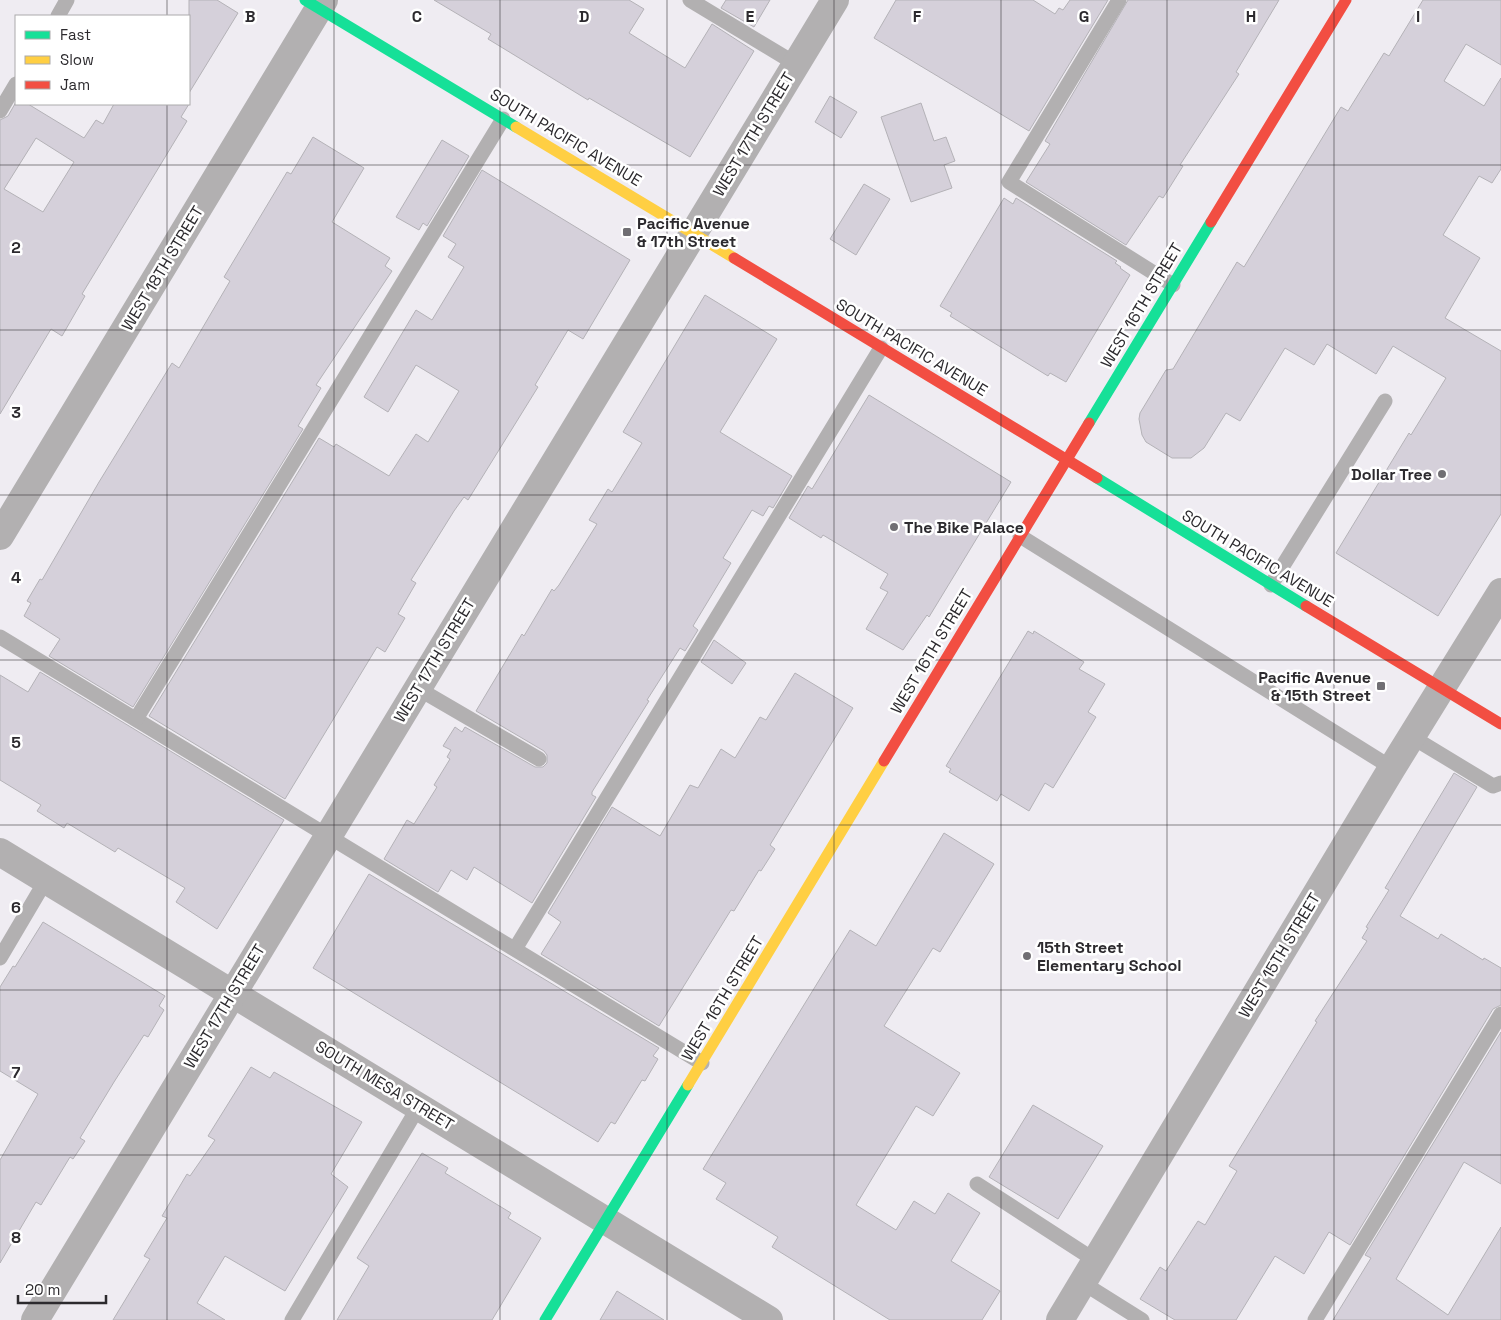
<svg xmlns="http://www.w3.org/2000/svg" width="1501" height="1320" font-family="'Space Grotesk',sans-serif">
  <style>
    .building { fill: #d5d0da; stroke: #b4b2b7; fill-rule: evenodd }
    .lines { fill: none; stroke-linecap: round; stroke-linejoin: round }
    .lane { stroke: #b2b0b1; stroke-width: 15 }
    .street { stroke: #b2b0b1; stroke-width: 28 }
    .fast { stroke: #16e098; stroke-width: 11 }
    .slow { stroke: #ffcf43; stroke-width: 11 }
    .jam { stroke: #f24e42; stroke-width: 11 }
    .grid { fill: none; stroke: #2c2a2e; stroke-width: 1; stroke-opacity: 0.55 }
    .poi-dot { fill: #706e73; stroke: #fff; stroke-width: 2 }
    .labels { text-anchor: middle; stroke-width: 5; stroke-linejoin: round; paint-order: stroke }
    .street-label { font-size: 16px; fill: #2c2a2e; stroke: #fff }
    .poi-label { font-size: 16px; font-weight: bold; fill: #2c2a2e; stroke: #fff; text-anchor: start }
    .grid-label { font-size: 16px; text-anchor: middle; font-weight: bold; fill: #2c2a2e; stroke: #fff; stroke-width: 5; stroke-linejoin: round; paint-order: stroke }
  </style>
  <rect width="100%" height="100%" fill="#efecf2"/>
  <!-- building -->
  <g class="building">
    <path d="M 189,0 L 217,0 L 238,13 L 189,93 Z"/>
    <path d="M 434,0 L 629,0 L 644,9 L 629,33 L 685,68 L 712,24 L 754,51 L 690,157 L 589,98 L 588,100 L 488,39 L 491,34 Z"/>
    <path d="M 726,0 L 770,0 L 754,27 L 721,8 Z"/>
    <path d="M 896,0 L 1033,0 L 1055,14 L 1059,8 L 1063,10 L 1070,0 L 1108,0 L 1029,131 L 874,38 Z"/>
    <path d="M 1128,0 L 1279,0 L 1236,72 L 1239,74 L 1180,165 L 1183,166 L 1163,198 L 1159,196 L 1126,245 L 1026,182 L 1050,144 L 1045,141 Z"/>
    <path d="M 1423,0 L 1501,0 L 1501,65 L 1466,44 L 1444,81 L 1484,106 L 1501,78 L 1501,169 L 1492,183 L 1479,176 L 1443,235 L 1480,258 L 1445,318 L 1501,351 L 1501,514 L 1438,616 L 1336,553 L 1409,433 L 1411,435 L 1446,378 L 1393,346 L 1376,374 L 1327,344 L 1314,365 L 1285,348 L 1240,421 L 1226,413 L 1204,448 L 1191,458 L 1172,458 L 1146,442 L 1142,435 L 1139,419 L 1140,413 L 1166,370 L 1173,369 L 1237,262 L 1244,267 L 1341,107 L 1348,111 L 1384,53 L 1389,56 Z"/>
    <path d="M 830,96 L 857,112 L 841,138 L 815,122 Z"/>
    <path d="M 16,102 L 16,104 L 28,104 L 84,138 L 96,120 L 103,124 L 114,104 L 189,104 L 181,117 L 187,121 L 82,294 L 85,296 L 62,336 L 51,329 L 0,414 L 0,120 L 8,116 ZM 36,138 L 74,162 L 43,212 L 4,189 Z"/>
    <path d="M 921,103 L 934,141 L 946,137 L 955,161 L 944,165 L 952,188 L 911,202 L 881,117 Z"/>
    <path d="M 313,137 L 364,168 L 332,222 L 390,258 L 385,266 L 392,271 L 316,385 L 321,388 L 298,426 L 303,429 L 133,707 L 49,656 L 60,639 L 24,616 L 31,603 L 27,601 L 40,579 L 42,580 L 99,482 L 172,363 L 179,368 L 230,281 L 224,277 L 287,172 L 291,174 Z"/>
    <path d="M 442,140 L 469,156 L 427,226 L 423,223 L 419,230 L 396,217 Z"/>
    <path d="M 482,170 L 630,260 L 583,339 L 568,330 L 535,385 L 538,387 L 468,500 L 464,497 L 454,511 L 411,580 L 416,583 L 398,614 L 405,618 L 385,652 L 377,647 L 285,799 L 149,716 L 319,438 L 334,447 L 336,444 L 389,476 L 416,434 L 428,442 L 459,391 L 416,365 L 388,412 L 364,397 L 416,310 L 432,320 L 464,267 L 448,257 L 456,244 L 443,236 Z"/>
    <path d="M 864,184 L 890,199 L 856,255 L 830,239 Z"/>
    <path d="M 1004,198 L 1013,204 L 1016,198 L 1117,261 L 1115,263 L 1121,267 L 1120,268 L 1130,275 L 1066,382 L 1050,373 L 1048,376 L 950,316 L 952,313 L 940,306 Z"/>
    <path d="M 705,295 L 777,339 L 720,432 L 792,476 L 773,508 L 769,506 L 763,516 L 752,510 L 723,558 L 731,563 L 693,626 L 698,630 L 685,651 L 680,648 L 647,700 L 649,701 L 592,792 L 592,795 L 596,797 L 532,903 L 474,867 L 467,880 L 451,870 L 438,892 L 384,859 L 407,820 L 414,824 L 437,787 L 434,785 L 450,759 L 447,757 L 451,750 L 443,746 L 455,727 L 462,732 L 465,727 L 535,767 L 543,767 L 547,763 L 547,755 L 544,751 L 476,711 L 522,634 L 524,636 L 552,589 L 554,591 L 559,585 L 597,524 L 589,520 L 608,489 L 612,492 L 642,443 L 623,432 Z"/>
    <path d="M 869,395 L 1011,482 L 929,617 L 927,615 L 903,650 L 866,629 L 888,592 L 880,588 L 888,574 L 823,535 L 821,538 L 789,518 L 808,486 L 812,489 Z"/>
    <path d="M 1028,631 L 1033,634 L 1034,631 L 1084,662 L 1079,669 L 1105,684 L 1088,712 L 1096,717 L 1053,788 L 1045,783 L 1029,811 L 1001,794 L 997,801 L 949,772 L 951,769 L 946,766 Z"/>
    <path d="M 714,640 L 746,663 L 732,684 L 701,662 Z"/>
    <path d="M 40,672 L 284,820 L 217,929 L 176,902 L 185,888 L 118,848 L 115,852 L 67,823 L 64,828 L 37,811 L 41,805 L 0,780 L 0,675 L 28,692 Z"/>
    <path d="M 795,673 L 853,708 L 770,845 L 775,849 L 761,871 L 759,870 L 734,911 L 731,910 L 659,1026 L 541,954 L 561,922 L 548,913 L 612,807 L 660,836 L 690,785 L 698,788 L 721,749 L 735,758 L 760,717 L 766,720 Z"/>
    <path d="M 1454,773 L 1477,787 L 1400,916 L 1438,939 L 1441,934 L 1483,960 L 1484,958 L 1501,968 L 1501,1005 L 1493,1009 L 1350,1245 L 1329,1232 L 1304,1274 L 1275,1256 L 1236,1320 L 1175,1320 L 1140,1299 L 1160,1267 L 1166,1271 L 1198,1221 L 1205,1225 L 1237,1171 L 1229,1166 L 1317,1022 L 1315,1021 L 1367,941 L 1362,938 L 1368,928 L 1366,927 L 1389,890 L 1385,888 Z"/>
    <path d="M 944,833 L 994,864 L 940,952 L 933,948 L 884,1026 L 960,1073 L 933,1116 L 916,1106 L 856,1205 L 896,1230 L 914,1201 L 935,1214 L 948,1193 L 980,1213 L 951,1261 L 1000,1291 L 982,1320 L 890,1320 L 772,1247 L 778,1237 L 716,1199 L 726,1183 L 703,1169 L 850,930 L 876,946 Z"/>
    <path d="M 369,874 L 659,1048 L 653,1056 L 658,1059 L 645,1081 L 642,1080 L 615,1124 L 611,1122 L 598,1142 L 313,968 Z"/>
    <path d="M 43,922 L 165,996 L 159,1006 L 164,1010 L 148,1037 L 144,1035 L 114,1082 L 80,1138 L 85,1141 L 73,1159 L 70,1157 L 41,1205 L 36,1202 L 0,1263 L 0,1160 L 38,1094 L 0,1071 L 0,987 L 13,966 L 15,967 Z"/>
    <path d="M 1501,1032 L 1501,1184 L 1464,1162 L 1396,1279 L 1448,1315 L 1501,1227 L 1501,1320 L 1333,1320 L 1371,1258 L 1365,1255 Z"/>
    <path d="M 251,1067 L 270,1078 L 274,1072 L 362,1122 L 331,1174 L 348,1187 L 285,1291 L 225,1256 L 197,1303 L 225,1320 L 113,1320 L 150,1259 L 144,1256 L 167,1218 L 162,1216 L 187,1174 L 190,1176 L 215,1140 L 208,1136 Z"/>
    <path d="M 1033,1105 L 1103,1146 L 1058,1219 L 989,1177 Z"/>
    <path d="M 422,1153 L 448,1168 L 445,1173 L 511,1213 L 508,1218 L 541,1238 L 492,1320 L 337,1320 L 369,1266 L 357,1258 Z"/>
    <path d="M 617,1291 L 664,1320 L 600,1320 Z"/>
  </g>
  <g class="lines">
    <!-- lane -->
    <g class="lane">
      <path d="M 690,0 L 796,64"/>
      <path d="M 1119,0 L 1009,182 L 1173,285"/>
      <path d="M 58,16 L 67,0"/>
      <path d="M 0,111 L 16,84"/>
      <path d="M 1020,536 L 1392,768"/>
      <path d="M 1271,585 L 1385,401"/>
      <path d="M 0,637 L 702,1063"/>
      <path d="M 417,688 L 539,759"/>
      <path d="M 136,719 L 503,119"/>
      <path d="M 1412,737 L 1493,786 L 1501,783"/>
      <path d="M 515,949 L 881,348"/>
      <path d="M 0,958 L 46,880"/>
      <path d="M 977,1184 L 1096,1261"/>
      <path d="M 1083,1283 L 1142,1320"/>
      <path d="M 292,1320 L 419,1106"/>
      <path d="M 1315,1320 L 1501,1014"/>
    </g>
    <!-- street -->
    <g class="street">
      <path d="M 0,536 L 324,0"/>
      <path d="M 0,852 L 769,1320"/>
      <path d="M 35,1320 L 835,0"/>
      <path d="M 1060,1320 L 1392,768 L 1501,592"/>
    </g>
    <!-- fast -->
    <g class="fast">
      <path d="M 305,0 L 516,127"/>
      <path d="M 1089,423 L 1211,222"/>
      <path d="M 1097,478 L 1306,606"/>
      <path d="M 545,1320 L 688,1085"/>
    </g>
    <!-- slow -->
    <g class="slow">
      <path d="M 516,127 L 734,258"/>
      <path d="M 688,1085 L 884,761"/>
    </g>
    <!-- jam -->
    <g class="jam">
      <path d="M 1211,222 L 1346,0"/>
      <path d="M 734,258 L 1097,478"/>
      <path d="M 1306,606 L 1501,724"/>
      <path d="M 884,761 L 1089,423"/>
    </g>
  </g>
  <!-- grid -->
  <path class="grid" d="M 167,0 L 167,16M 334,0 L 334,1320M 500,0 L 500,1320M 667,0 L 667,1320M 834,0 L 834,1320M 1001,0 L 1001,1320M 1167,0 L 1167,1320M 1334,0 L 1334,1320M 167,104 L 167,1320M 0,165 L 1501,165M 0,330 L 1501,330M 0,495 L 1501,495M 0,660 L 1501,660M 0,825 L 1501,825M 0,990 L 1501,990M 0,1155 L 1501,1155"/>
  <!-- markers -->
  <g class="poi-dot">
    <rect x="622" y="227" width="10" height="10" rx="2.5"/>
    <circle cx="1442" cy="474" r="5"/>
    <circle cx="894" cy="527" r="5"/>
    <rect x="1376" y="681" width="10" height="10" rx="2.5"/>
    <circle cx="1027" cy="956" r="5"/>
  </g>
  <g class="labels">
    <!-- street labels -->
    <g class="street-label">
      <text transform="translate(753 134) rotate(-59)" y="6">WEST 17TH STREET</text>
      <text transform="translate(566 137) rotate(31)" y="6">SOUTH PACIFIC AVENUE</text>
      <text transform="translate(162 268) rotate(-59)" y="6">WEST 18TH STREET</text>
      <text transform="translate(1141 305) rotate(-59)" y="6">WEST 16TH STREET</text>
      <text transform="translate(912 347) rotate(31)" y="6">SOUTH PACIFIC AVENUE</text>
      <text transform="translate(1258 558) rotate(31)" y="6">SOUTH PACIFIC AVENUE</text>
      <text transform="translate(931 651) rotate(-59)" y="6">WEST 16TH STREET</text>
      <text transform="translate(434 660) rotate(-59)" y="6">WEST 17TH STREET</text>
      <text transform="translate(1279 955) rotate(-59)" y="6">WEST 15TH STREET</text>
      <text transform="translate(722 998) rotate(-59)" y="6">WEST 16TH STREET</text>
      <text transform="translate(224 1006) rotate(-59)" y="6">WEST 17TH STREET</text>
      <text transform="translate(385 1085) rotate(31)" y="6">SOUTH MESA STREET</text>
    </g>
    <!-- poi labels -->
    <g class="poi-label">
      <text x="637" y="229">Pacific Avenue<tspan x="637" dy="18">&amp; 17th Street</tspan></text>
      <text x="1432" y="480" text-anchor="end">Dollar Tree</text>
      <text x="904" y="533">The Bike Palace</text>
      <text x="1371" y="683" text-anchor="end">Pacific Avenue<tspan x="1371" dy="18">&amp; 15th Street</tspan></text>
      <text x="1037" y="953">15th Street<tspan x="1037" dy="18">Elementary School</tspan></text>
    </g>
  </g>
  <g class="grid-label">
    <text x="250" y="22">B</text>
    <text x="417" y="22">C</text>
    <text x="584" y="22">D</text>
    <text x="750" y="22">E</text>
    <text x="917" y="22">F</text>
    <text x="1084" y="22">G</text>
    <text x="1251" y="22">H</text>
    <text x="1418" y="22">I</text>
    <text x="16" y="253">2</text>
    <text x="16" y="418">3</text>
    <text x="16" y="583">4</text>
    <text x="16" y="748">5</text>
    <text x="16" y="913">6</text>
    <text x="16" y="1078">7</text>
    <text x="16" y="1243">8</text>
  </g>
  <!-- legend -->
  <rect x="15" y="15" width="175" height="90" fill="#ffffff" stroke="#abaaab"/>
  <rect x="25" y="31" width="25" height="8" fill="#16e098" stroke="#abaaab"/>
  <text x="60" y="40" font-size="15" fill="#2c2a2e">Fast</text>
  <rect x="25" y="56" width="25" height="8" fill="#ffcf43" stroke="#abaaab"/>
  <text x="60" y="65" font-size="15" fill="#2c2a2e">Slow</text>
  <rect x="25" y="81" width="25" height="8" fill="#f24e42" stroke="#abaaab"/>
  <text x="60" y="90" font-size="15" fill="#2c2a2e">Jam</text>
  <!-- scale -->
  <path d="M18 1295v8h88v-8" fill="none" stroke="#2c2a2e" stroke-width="2.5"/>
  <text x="25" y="1295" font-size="15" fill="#2c2a2e" stroke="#ffffff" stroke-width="4" paint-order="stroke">20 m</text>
</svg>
